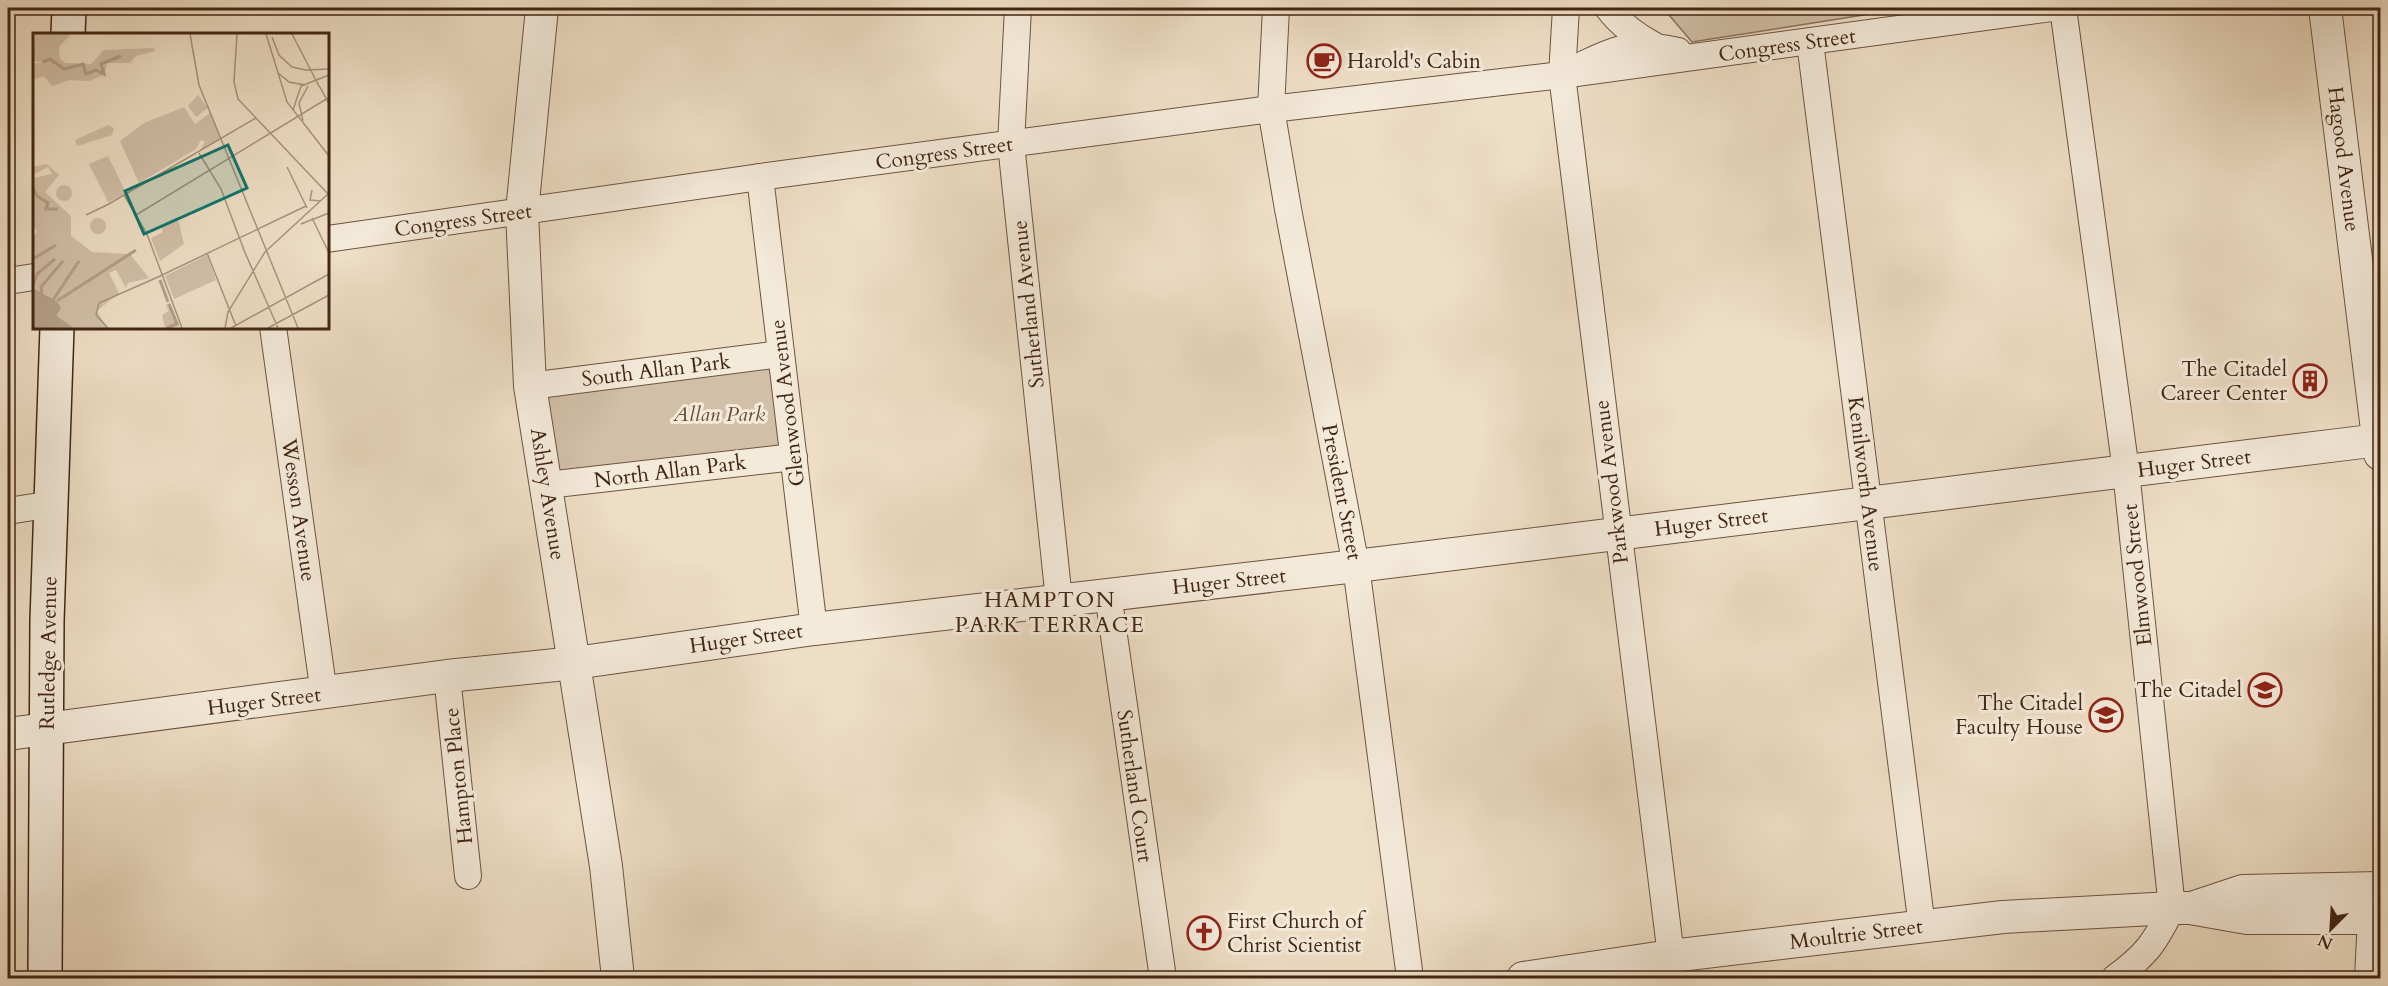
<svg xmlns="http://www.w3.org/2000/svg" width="2388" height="986" font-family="Cardo,serif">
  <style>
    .green { fill: #d1bfa8; stroke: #8a725e; stroke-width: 1.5 }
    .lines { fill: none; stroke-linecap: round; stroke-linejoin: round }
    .minor-casing { stroke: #6d5440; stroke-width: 28 }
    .tertiary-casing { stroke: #6d5440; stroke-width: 34 }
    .secondary-casing { stroke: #422613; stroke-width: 36 }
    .minor { stroke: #f4eada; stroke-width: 26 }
    .tertiary { stroke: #f4eada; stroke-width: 32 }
    .secondary { stroke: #f4eada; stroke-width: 33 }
    .labels { text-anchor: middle; stroke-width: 6; stroke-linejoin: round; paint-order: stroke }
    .street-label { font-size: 21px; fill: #422613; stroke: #f4eada }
    .poi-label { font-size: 21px; fill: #422613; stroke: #f4eada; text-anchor: end }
    .park-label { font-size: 21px; font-style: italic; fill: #664c38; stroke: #f4eada }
    .neighbourhood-label { font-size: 22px; letter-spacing: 1.5px; fill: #422613; stroke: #f4eada }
    .inset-river { fill: none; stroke: #b49f89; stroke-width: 3 }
    .inset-road { fill: none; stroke: #a9947e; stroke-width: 1.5 }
    .view { fill: #0f766e; fill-opacity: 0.15; stroke: #0f766e; stroke-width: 3 }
    .inset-edge { fill: none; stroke: #422613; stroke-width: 3 }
  </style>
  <rect width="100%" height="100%" fill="#eedec6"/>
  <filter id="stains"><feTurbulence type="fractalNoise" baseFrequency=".00333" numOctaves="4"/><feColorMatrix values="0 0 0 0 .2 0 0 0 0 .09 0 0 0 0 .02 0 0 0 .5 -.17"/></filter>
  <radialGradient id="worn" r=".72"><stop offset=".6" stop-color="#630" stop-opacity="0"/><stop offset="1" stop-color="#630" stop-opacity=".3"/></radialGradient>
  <!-- green -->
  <g class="green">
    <path d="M 1663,8 L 1908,8 L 1692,42 Z"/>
    <path d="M 775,361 L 787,452 L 553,478 L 538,391 Z"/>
  </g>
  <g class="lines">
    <defs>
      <g id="minor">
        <path d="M 1018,8 L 1011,144 L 1059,600"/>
        <path d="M 1276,8 L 1271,109 L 1288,209 L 1356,566 L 1410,978"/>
        <path d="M 1566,8 L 1562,75 L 1671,956"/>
        <path d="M 1608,8 C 1621,25 1636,36 1655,46"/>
        <path d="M 2063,8 L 2126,471 L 2172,908 C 2154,944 2147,954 2115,978"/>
        <path d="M 1810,42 L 1922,927"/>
        <path d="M 1584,64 C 1623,45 1636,42 1678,51"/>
        <path d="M 760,177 L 814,629"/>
        <path d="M 327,239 L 760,177 L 1271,109 L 1562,75 L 2052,8"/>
        <path d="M 8,281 L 34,277"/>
        <path d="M 273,327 L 324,694"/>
        <path d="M 530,386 L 781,354"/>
        <path d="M 547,485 L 794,457"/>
        <path d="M 8,511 L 52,504"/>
        <path d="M 1108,594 L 1163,978"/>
        <path d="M 447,676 L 468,876"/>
        <path d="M 2368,978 L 2371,918"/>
      </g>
      <g id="tertiary">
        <path d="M 542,8 L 522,212 L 530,386 L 606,866 L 618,978"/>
        <path d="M 2325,8 L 2380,454"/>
        <path d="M 8,734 L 447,676 L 575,663 L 814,629 L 1356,566 L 2379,440"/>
        <path d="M 2195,907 L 2243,891 L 2380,888"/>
        <path d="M 1523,978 L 1671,956 L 2003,917 L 2172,908 L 2190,908 L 2247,918 L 2380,918"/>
      </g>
      <g id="secondary">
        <path d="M 68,34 L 69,8"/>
        <path d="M 45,978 L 47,621 L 57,327"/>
      </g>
    </defs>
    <!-- minor casing -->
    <use href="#minor" class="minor-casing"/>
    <!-- tertiary casing -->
    <use href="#tertiary" class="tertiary-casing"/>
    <!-- secondary casing -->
    <use href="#secondary" class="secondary-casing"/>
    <!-- minor -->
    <use href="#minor" class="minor"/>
    <!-- tertiary -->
    <use href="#tertiary" class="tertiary"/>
    <!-- secondary -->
    <use href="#secondary" class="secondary"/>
  </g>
  <!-- icons -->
  <defs>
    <symbol id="cafe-ring" viewBox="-11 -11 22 22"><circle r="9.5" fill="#f4eada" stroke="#8f2418" stroke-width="1.5"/><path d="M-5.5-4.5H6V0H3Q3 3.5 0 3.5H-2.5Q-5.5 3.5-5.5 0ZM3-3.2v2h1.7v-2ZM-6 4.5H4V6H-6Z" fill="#8f2418"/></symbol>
    <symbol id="building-ring" viewBox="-11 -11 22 22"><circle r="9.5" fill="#f4eada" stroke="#8f2418" stroke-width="1.5"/><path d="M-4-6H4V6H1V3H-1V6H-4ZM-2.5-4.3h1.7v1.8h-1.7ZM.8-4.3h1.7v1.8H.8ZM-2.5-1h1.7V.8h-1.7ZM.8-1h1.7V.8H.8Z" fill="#8f2418"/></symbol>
    <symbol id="university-ring" viewBox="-11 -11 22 22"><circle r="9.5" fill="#f4eada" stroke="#8f2418" stroke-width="1.5"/><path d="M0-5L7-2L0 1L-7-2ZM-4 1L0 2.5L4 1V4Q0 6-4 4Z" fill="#8f2418"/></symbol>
    <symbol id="school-ring" viewBox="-11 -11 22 22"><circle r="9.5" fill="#f4eada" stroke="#8f2418" stroke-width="1.5"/><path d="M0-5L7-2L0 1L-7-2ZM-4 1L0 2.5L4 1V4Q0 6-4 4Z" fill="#8f2418"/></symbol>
    <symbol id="church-ring" viewBox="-11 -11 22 22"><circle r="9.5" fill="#f4eada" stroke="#8f2418" stroke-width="1.5"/><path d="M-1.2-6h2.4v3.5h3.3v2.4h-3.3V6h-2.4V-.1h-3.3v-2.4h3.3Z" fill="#8f2418"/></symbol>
  </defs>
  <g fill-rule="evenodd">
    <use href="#cafe-ring" x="1305" y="42" width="38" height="38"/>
    <use href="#building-ring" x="2291" y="362" width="38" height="38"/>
    <use href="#university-ring" x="2246" y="671" width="38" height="38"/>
    <use href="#school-ring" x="2087" y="696" width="38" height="38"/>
    <use href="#church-ring" x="1185" y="914" width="38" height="38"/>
  </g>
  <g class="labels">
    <!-- street labels -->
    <g class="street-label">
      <text transform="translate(1787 45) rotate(-8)" y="7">Congress Street</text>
      <text transform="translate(944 153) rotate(-8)" y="7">Congress Street</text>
      <text transform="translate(2344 159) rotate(83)" y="7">Hagood Avenue</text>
      <text transform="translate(463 220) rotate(-8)" y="7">Congress Street</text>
      <text transform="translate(1028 304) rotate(-96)" y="7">Sutherland Avenue</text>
      <text transform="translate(656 370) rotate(-7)" y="7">South Allan Park</text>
      <text transform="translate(787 403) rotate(-97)" y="7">Glenwood Avenue</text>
      <text transform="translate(2194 463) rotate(-7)" y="7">Huger Street</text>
      <text transform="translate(670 471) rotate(-7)" y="7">North Allan Park</text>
      <text transform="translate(1611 482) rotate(-97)" y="7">Parkwood Avenue</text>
      <text transform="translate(1866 484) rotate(83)" y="7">Kenilworth Avenue</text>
      <text transform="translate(1342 492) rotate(79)" y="7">President Street</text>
      <text transform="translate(548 494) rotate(81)" y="7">Ashley Avenue</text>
      <text transform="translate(299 510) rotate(82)" y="7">Wesson Avenue</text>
      <text transform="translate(1711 522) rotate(-7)" y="7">Huger Street</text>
      <text transform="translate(2137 575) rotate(-96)" y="7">Elmwood Street</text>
      <text transform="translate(1229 581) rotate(-6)" y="7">Huger Street</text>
      <text transform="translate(746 638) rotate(-8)" y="7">Huger Street</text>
      <text transform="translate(48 653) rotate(-89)" y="7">Rutledge Avenue</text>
      <text transform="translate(264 701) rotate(-7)" y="7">Huger Street</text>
      <text transform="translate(458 776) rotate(-96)" y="7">Hampton Place</text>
      <text transform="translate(1135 786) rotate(82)" y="7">Sutherland Court</text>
      <text transform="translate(1856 934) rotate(-7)" y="7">Moultrie Street</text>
    </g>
    <!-- poi labels -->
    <g class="poi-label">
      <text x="1347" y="68" text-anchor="start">Harold's Cabin</text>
      <text x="2287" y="376">The Citadel<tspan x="2287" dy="24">Career Center</tspan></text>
      <text x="2242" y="697">The Citadel</text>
      <text x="2083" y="710">The Citadel<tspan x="2083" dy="24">Faculty House</tspan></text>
      <text x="1227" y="928" text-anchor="start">First Church of<tspan x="1227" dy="24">Christ Scientist</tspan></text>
    </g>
    <!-- park labels -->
    <g class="park-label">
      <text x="719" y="421">Allan Park</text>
    </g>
    <!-- neighbourhood labels -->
    <g class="neighbourhood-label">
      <text x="1050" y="607">HAMPTON<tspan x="1050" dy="25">PARK TERRACE</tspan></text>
    </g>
  </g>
  <!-- overview -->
  <g transform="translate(33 33)">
    <rect width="296" height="296" fill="#eedec6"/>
    <path d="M 2,1 L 38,1 L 26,14 L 27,26 L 32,30 L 58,31 L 71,17 L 121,15 L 122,18 L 103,23 L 97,30 L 74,30 L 72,41 L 56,48 L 36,47 L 19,53 L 11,43 L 0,47 L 0,31 L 10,29 L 0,28 ZM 165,62 L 175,75 L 163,84 L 155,73 ZM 151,74 L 162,91 L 177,80 L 188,105 L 166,119 L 172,109 L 168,107 L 163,116 L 106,150 L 87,108 L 111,90 ZM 75,92 L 81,95 L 79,102 L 44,113 L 42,107 ZM 75,123 L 93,160 L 75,169 L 56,131 ZM 14,131 L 26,142 L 12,159 L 38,183 L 38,203 L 59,219 L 97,221 L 116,245 L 95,250 L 93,255 L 83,237 L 76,240 L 86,260 L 64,278 L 74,295 L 41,295 L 24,283 L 27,274 L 22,267 L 0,255 L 0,204 L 4,198 L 0,192 L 0,145 L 19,141 L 15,134 L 0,142 L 0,134 ZM23 160a8 8 0 1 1 16 0a8 8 0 1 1-16 0ZM57 193a8 8 0 1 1 16 0a8 8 0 1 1-16 0ZM 140,186 L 146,189 L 151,211 L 127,228 L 118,205 L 130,199 L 128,194 ZM 174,222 L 183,247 L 141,266 L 132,243 ZM 137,270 L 146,293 L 132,295 L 129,282 L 136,278 L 133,272 Z" fill="#d1bfa8"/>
    <path d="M 0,255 L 22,267 L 28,274 L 24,283 L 41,295 L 0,295 Z" fill="#b49f89"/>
    <path class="inset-river" d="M 10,29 L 17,26 L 31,36 L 50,31 L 53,41 L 63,37 L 71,41 L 68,31 L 88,23M 0,155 L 4,163 L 15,170 L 13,176 L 25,176M 0,226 L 23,212M 127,247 L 135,269M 0,252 L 4,241 L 22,226M 9,260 L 8,254 L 30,228M 20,267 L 46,228M 24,268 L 103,217M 134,295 L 144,291 L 136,271"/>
    <path class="inset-road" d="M 157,1 L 166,52 L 265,295M 204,1 L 201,49 L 205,66 L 296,162M 233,1 L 254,69 L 296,123M 259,1 L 287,55M 239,4 L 246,22 L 259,34 L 273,37 L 296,36M 244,39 L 256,49 L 272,52M 287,54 L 296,71M 260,77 L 268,53 L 296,42M 270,88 L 266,70 L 275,53M 166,120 L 188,156 L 211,217M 254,134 L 274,175M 279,157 L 277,167 L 288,168M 91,162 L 114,201 L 149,295M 74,172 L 223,85M 53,182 L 76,171M 103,182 L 295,65M 279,185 L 296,220M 268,191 L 296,180M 210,215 L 245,295M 174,220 L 203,293M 125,244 L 273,173M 75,295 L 63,282 L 66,270 L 125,244M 192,295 L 195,279 L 232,219 L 296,160M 198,295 L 296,241M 235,295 L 296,262"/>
    <path class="view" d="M 195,112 L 214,155 L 111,201 L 92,158 Z"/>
    <rect width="296" height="296" class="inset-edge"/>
  </g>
  <!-- margin -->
  <rect width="2388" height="986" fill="none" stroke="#eedec6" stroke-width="30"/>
  <rect x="9" y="9" width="2370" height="968" fill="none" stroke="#422613" stroke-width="3"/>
  <rect x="15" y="15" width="2358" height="956" fill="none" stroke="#422613" stroke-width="1.5"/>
  <!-- north arrow -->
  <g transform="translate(2331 929) rotate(204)" stroke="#f4eada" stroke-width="4.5" paint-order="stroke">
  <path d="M0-4.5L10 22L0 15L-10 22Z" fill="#422613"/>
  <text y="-9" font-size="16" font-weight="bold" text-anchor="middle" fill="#422613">N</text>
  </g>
  <rect width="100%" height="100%" filter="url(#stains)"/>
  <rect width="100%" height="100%" fill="url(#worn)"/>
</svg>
